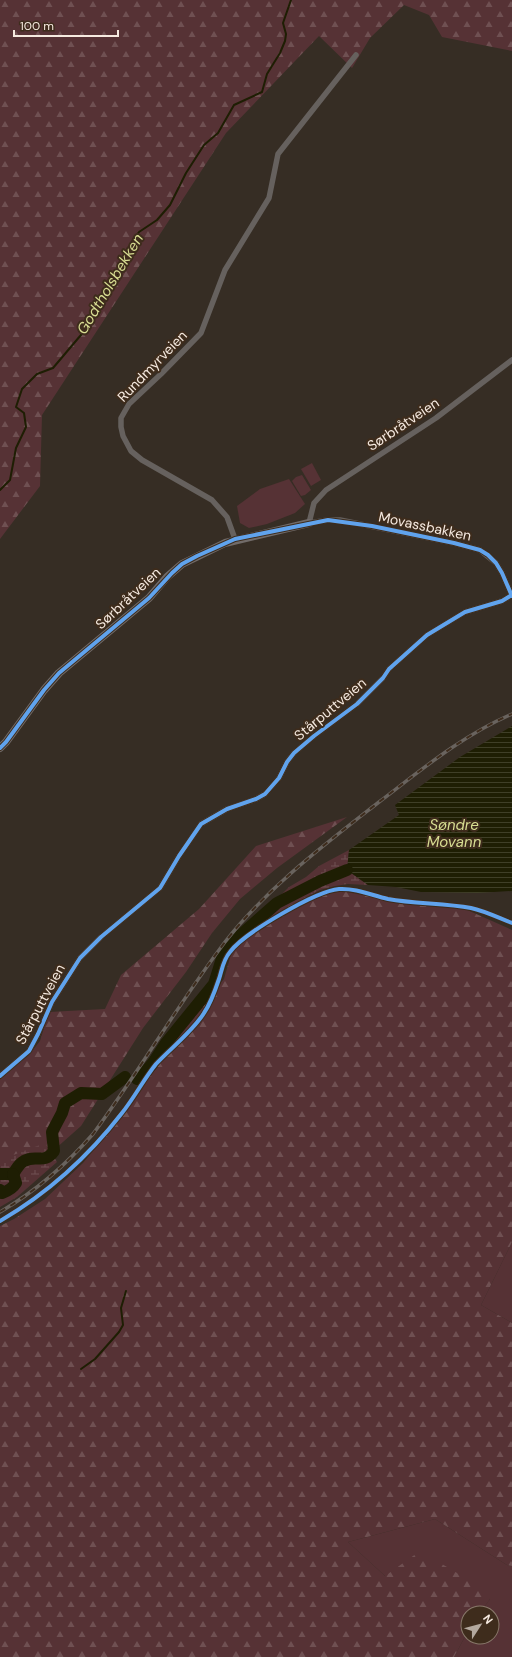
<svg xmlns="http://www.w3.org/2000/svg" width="512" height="1657" font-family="'DM Sans',sans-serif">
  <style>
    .green { fill: #563235 }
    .forest { fill: url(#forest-firs) }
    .wetland { fill: url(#wetland-marsh) }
    .water { fill: url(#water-rules) }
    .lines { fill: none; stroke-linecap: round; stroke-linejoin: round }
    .stream { stroke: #1e1e03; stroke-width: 2 }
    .river { stroke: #1e1e03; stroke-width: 12 }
    .street { stroke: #66615e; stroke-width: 5.5 }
    .secondary { stroke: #716b69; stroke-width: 8 }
    .rail-casing { stroke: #69635e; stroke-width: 3.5 }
    .rail { stroke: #3e2c1c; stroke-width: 2; stroke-dasharray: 6; stroke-linecap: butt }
    .cycleway-casing { stroke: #3e2c1c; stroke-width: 6 }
    .cycleway { stroke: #60a3ed; stroke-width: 4 }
    .labels { text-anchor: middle; stroke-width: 4; stroke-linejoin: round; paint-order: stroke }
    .street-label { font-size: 14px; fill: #f6eae0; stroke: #3e2c1c }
    .water-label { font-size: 15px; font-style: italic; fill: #d8dd92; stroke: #3e2c1c }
  </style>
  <defs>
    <pattern id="forest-firs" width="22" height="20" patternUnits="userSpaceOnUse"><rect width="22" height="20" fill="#563235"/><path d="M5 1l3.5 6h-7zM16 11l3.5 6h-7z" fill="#6f5052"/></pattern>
    <pattern id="wetland-marsh" width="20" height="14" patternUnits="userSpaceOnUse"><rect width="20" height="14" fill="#563235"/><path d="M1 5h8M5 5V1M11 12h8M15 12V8" fill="none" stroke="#6f5052"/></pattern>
    <pattern id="water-rules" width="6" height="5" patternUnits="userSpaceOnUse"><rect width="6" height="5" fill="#1e1e03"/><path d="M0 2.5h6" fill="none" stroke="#3f3f27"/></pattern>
  </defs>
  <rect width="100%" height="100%" fill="#362d24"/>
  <!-- green -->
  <g class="green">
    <path d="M 312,463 L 321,480 L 311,486 L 301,469 Z"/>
    <path d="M 302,475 L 311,490 L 305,495 L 301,496 L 292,481 L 296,477 Z"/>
    <path d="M 289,479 L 305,504 L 295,513 L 267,524 L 249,528 L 240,523 L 237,506 L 260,489 Z"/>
    <path d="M 512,1242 L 512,1323 L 481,1305 Z"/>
    <path d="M 435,1519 L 507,1565 L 512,1566 L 512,1657 L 454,1657 L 468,1631 L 468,1637 L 492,1637 L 492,1613 L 480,1613 L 490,1599 L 385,1576 L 348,1542 Z"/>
  </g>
  <!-- forest -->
  <g class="forest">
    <path d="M 0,0 L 512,0 L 512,51 L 442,37 L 429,15 L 404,5 L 370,38 L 352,68 L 319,36 L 226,133 L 42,415 L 40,486 L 0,539 Z"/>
    <path d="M 347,817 L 277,868 L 240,899 L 212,933 L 186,972 L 143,1028 L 81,1126 L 46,1157 L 0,1191 L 0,1078 L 29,1055 L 40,1041 L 49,1012 L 105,1009 L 121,975 L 199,909 L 256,846 Z"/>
    <path d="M 350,890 L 465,909 L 512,930 L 512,1242 L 481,1305 L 512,1323 L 512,1566 L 507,1565 L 435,1519 L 348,1542 L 385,1576 L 420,1551 L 479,1586 L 490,1599 L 480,1613 L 468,1613 L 468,1631 L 454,1657 L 0,1657 L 0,1226 L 14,1219 L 45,1199 L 83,1163 L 116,1123 L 161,1056 L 224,979 L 232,951 L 256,922 L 300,898 Z"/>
  </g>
  <!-- wetland -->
  <g class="wetland">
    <path d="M 349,850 L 347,870 L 368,885 L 348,884 L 335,886 L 320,890 L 279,911 L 257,919 L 289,887 L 306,877 L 319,866 Z"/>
    <path d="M 45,1143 L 57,1162 L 17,1197 L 0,1207 L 0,1160 Z"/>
  </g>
  <!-- water -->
  <path class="water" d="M 512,726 L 512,891 L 478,893 L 421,892 L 396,887 L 368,885 L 347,870 L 349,850 L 399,815 L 395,805 L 460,757 Z"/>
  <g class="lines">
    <!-- stream -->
    <g class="stream">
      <path d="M 0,490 L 10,480 L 16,448 L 26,427 L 24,413 L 16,407 L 22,389 L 37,374 L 53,368 L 86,329 L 96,311 L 98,300 L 105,294 L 116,278 L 131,243 L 139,232 L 157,220 L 170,205 L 186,173 L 204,145 L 218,133 L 234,105 L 262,92 L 267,74 L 280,53 L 285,41 L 286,34 L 283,23 L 291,0"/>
      <path d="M 81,1369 L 95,1359 L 119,1332 L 123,1325 L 121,1308 L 126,1291"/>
    </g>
    <!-- river -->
    <g class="river">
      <path d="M 137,1079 L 142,1076 L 153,1063 L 166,1043 L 214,984 L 224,952 L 234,941 L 277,903 L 320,881 L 347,870"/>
      <path d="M 0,1174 L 13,1174"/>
      <path d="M 13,1174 C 17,1169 18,1164 24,1161 C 36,1154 44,1165 54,1151 L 52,1132 L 62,1113 L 65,1103 L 81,1093 L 102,1094 L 125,1077"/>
      <path d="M 0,1190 L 2,1193 C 8,1191 13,1188 16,1183 L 13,1174"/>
    </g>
    <!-- street -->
    <g class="street">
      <path d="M 512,360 L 436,418 L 326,490 L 314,503 L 309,523 L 328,520 L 340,520 L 454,543 L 480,550 L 496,563 L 502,573 L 512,596"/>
      <path d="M 235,539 L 227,517 L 212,500 L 142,460 L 131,451 L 123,436 L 121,427 L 121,418 L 129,404 L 161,374 L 201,333 L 225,270 L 269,198 L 278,154 L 356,55"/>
      <path d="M 0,1076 L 29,1051 L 38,1034 L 52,1002 L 80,958 L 101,937 L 160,888 L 179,856 L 201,824 L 227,809 L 256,799 L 265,794 L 279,778 L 287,762 L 294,753 L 314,736 L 357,704 L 383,678 L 389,669 L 427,635 L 465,612 L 502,601 L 512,595"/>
    </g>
    <!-- secondary -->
    <path class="secondary" d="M 0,748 L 6,742 L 44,690 L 59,673 L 149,598 L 167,577 L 182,564 L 225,543 L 309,523"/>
    <defs>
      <path id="rail" d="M 0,1212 C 36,1191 66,1165 93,1134 C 139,1072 178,1004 225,942 C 268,887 324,845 379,802 C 421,770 463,735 512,714"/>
    </defs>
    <!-- rail casing -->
    <use href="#rail" class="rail-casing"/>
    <!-- rail -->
    <use href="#rail" class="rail"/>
    <defs>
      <g id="cycleway">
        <path d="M 0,748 L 6,742 L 44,690 L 59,673 L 149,598 L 172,573 L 182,564 L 197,556 L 235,539 L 328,520 L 372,526 L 454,543 L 480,550 L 488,555 L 496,563 L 502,573 L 512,596"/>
        <path d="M 0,1076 L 29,1051 L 38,1034 L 52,1002 L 80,958 L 101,937 L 160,888 L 179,856 L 201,824 L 227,809 L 256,799 L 265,794 L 279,778 L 287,762 L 294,753 L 314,736 L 357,704 L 383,678 L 389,669 L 427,635 L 465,612 L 502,601 L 512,595"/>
        <path d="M 0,1221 C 48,1193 88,1157 122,1113 C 134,1098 144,1079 156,1064 C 171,1048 193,1031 204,1013 C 211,1003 215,991 219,979 C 222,970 223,960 230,952 C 244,933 316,891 339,889 C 356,888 371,895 388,899 C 415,904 444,903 471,908 C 485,911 499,918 512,923"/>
      </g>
    </defs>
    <!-- cycleway casing -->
    <use href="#cycleway" class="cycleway-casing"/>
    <!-- cycleway -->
    <use href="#cycleway" class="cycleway"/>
  </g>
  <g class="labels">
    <!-- street labels -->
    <g class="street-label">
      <text transform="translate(152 366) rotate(-46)" y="5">Rundmyrveien</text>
      <text transform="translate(403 424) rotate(-34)" y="5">Sørbråtveien</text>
      <text transform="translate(425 526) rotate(12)" y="5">Movassbakken</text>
      <text transform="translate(128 598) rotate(-43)" y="5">Sørbråtveien</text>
      <text transform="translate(330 709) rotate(-40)" y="5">Stårputtveien</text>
      <text transform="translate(40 1004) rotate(-62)" y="5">Stårputtveien</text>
    </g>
    <!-- water labels -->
    <g class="water-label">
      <text transform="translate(110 284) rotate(-59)" y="5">Godtholsbekken</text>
      <text x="454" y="830">Søndre<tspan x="454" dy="17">Movann</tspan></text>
    </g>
  </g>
  <!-- north arrow -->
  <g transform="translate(480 1625) rotate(54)"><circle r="19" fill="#3e2c1c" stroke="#88786a"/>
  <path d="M0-3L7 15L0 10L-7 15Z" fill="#b3a89e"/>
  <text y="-6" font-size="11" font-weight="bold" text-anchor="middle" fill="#f6eae0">N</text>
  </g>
  <!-- scale -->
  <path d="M14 30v6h104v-6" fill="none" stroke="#f6eae0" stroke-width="2"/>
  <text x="20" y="30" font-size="12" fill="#f6eae0" stroke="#3e2c1c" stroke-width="3" paint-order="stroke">100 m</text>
</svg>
